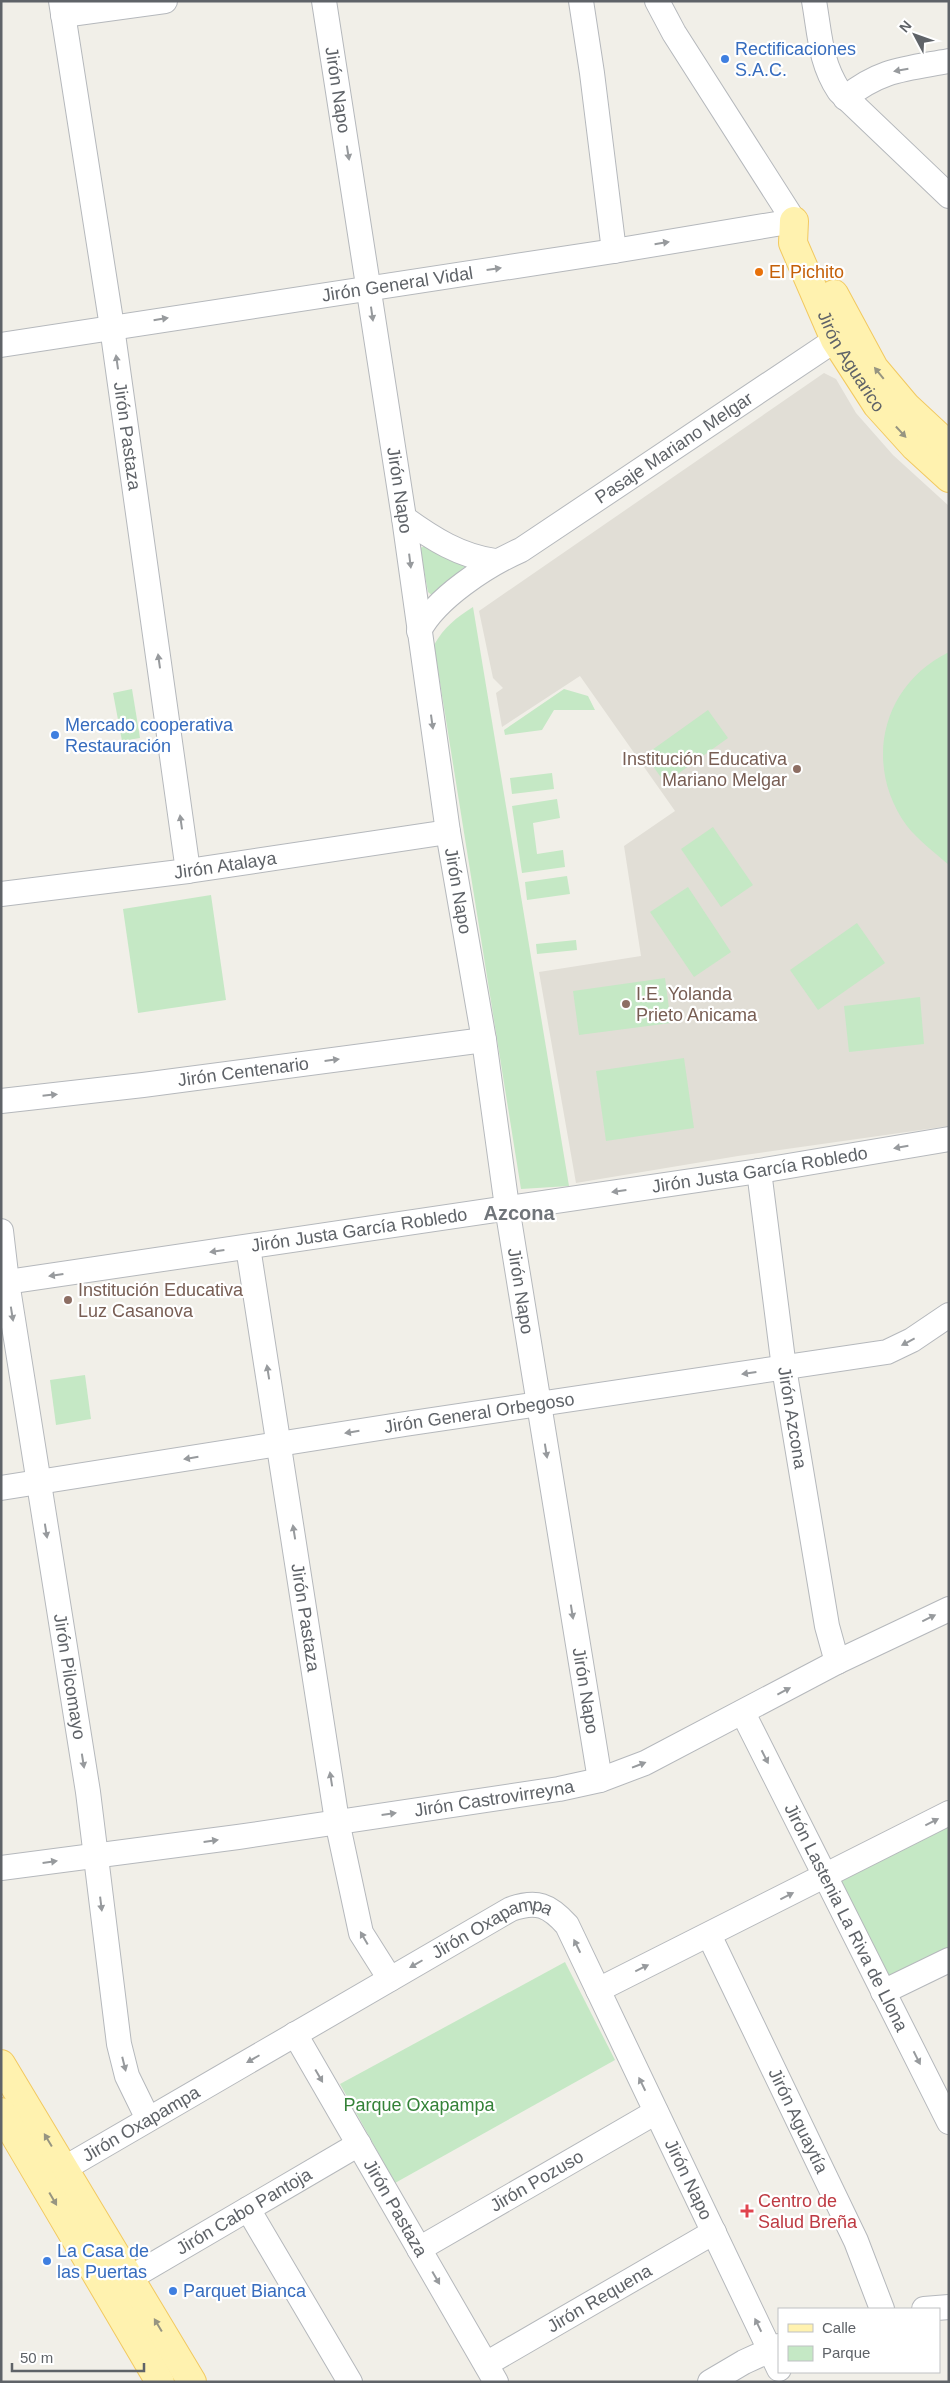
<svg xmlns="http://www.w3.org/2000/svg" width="950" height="2383" font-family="Arial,sans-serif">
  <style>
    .education { fill: #e1ded6 }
    .green { fill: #c5e8c5 }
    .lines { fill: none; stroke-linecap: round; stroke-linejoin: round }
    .minor-casing { stroke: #b5b8bc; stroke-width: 26 }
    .major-casing { stroke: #f2c960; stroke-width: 30 }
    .minor { stroke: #fff; stroke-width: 24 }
    .major { stroke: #fff2af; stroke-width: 28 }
    .oneway { fill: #979a9d }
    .oneway2 { fill: #979581 }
    .shop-dot { fill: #3f7fe0; stroke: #fff; stroke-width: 2 }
    .food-dot { fill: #e8710a; stroke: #fff; stroke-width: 2 }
    .education-dot { fill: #8d6e63; stroke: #fff; stroke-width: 2 }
    .health-dot { fill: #e0444e; stroke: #fff; stroke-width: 2 }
    .labels { text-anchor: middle; stroke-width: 4.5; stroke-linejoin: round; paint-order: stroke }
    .shop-label { font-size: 18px; fill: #366cbe; stroke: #fff; text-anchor: start }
    .street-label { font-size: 18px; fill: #5f6368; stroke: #fff }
    .food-label { font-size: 18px; fill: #c56008; stroke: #fff; text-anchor: start }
    .education-label { font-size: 18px; fill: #785e54; stroke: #fff; text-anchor: start }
    .park-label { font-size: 18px; fill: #348238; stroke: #fff }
    .health-label { font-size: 18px; fill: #be3a42; stroke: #fff; text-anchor: start }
    .quarter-label { font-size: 20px; font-weight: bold; fill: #70757a; stroke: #fff }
  </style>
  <rect width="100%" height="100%" fill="#f1efe8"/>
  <!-- education -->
  <path class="education" d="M 824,373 L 836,379 L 856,413 L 893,455 L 949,506 L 949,1126 L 738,1156 L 576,1183 L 539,972 L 641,956 L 624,846 L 675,811 L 580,676 L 502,727 L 496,693 L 503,688 L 493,678 L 479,611 Z"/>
  <!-- green -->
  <g class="green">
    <path d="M 425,546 L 468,565 L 473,570 L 433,596 L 428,592 L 420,548 Z"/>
    <path d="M 473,607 L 569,1186 L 521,1189 L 434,645 C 444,627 456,618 473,607 Z"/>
    <path d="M 949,652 L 949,865 C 935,853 918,840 907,826 C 863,766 881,685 949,652 Z"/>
    <path d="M 132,689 L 140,738 L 122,741 L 113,693 Z"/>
    <path d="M 564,689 L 588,696 L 595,710 L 554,710 L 542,730 L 505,735 L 504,730 Z"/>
    <path d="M 708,710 L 728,738 L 665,783 L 645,755 Z"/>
    <path d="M 552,773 L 554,789 L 512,794 L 510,778 Z"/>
    <path d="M 557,799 L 560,818 L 533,823 L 537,854 L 563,850 L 565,867 L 522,873 L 512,806 Z"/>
    <path d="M 713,827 L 753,885 L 721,907 L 681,849 Z"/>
    <path d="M 567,876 L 570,894 L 527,900 L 525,882 Z"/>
    <path d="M 688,887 L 731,952 L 694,977 L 650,912 Z"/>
    <path d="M 211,895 L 226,1000 L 138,1013 L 123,909 Z"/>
    <path d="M 857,923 L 885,963 L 818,1010 L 790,970 Z"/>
    <path d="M 576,940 L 577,950 L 537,954 L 536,944 Z"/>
    <path d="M 665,978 L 671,1023 L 579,1035 L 573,991 Z"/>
    <path d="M 920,997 L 924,1044 L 849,1052 L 844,1006 Z"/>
    <path d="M 684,1058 L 694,1128 L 606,1141 L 596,1071 Z"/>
    <path d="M 85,1375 L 91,1419 L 56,1425 L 50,1380 Z"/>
    <path d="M 949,1823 L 949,1948 L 886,1979 L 836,1879 Z"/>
    <path d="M 565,1962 L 615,2060 L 395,2183 L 340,2084 Z"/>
  </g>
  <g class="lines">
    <defs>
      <g id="minor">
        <path id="s1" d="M 61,1 L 112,327 L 188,871"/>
        <path id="s2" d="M 324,1 L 404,518 L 448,832 L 484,1040 L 507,1207 L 600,1780"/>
        <path d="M 581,1 L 592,73 L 614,251"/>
        <path d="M 814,1 C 820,35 820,62 839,91 L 949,196"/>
        <path d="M 63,15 L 165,1"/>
        <path d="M 845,98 C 881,69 905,69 949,61"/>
        <path id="s3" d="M 1,345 L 614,251 L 794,221 L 674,33 L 657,1"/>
        <path d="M 404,518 C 433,539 460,556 495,561"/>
        <path id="s4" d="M 419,631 C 436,598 487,565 521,550 L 850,330"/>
        <path id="s5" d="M 1,894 L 188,871 L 448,832"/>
        <path id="s6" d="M 1,1101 L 143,1085 L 484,1040"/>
        <path id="s7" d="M 759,1171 L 784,1368 L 827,1626 L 837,1662"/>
        <path id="s8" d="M 1,1231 L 7,1282 L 88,1792 L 119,2044 L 127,2076 L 148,2119"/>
        <path id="s9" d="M 248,1247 L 337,1821 L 361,1933 L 390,1979"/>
        <path id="s10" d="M 7,1282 L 759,1171 L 949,1139"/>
        <path id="s11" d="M 1,1488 L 405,1424 L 887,1352 L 912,1340 L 949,1315"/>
        <path id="s12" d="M 743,1713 L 949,2122"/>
        <path id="s13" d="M 1,1868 L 238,1837 L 559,1789 L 600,1780 L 645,1763 L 837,1662 L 949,1609"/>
        <path id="s14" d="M 709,1935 L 856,2241 L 882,2309"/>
        <path d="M 598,1990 L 949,1813"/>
        <path d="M 883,1992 L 949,1960"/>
        <path id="s15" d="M 295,2034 L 496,2382"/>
        <path id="s16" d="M 65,2168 L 511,1909 C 537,1900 549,1905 567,1925 L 779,2369"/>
        <path d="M 248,2209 L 350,2382"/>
        <path id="s17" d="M 419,2249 L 656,2112"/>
        <path id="s18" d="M 130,2278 L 359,2144"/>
        <path d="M 924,2309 L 949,2307"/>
        <path id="s19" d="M 486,2364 L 714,2232"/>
        <path d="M 710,2382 L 744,2362 L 779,2346"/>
      </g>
      <g id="major">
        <path id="s20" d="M 794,221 L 793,243 L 835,340 L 877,405 L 915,447 L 949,478"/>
        <path d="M 834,294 L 874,368 L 906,406 L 949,446"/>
        <path d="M 1,2064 L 192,2382"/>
        <path d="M 1,2112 L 160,2382"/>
      </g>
    </defs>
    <!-- minor casing -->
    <use href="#minor" class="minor-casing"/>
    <!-- major casing -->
    <use href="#major" class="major-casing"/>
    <!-- minor -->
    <use href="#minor" class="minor"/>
    <!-- major -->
    <use href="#major" class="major"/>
  </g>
  <!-- one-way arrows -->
  <defs><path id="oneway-solid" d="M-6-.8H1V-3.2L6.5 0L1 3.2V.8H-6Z" transform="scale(1.25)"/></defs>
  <g class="oneway">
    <use href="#oneway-solid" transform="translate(901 70) rotate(170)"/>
    <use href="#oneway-solid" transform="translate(348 153) rotate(81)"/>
    <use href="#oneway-solid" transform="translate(662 243) rotate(-9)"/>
    <use href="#oneway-solid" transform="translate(494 269) rotate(-8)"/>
    <use href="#oneway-solid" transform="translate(372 314) rotate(82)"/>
    <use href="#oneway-solid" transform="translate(161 319) rotate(-9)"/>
    <use href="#oneway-solid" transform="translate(117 362) rotate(-98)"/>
    <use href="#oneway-solid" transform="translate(410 561) rotate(83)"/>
    <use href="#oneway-solid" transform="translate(159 661) rotate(-98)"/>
    <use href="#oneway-solid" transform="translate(432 722) rotate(82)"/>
    <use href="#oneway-solid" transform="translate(181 822) rotate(-98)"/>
    <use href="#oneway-solid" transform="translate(332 1060) rotate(-7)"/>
    <use href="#oneway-solid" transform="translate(50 1095) rotate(-6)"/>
    <use href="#oneway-solid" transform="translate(901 1147) rotate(170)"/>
    <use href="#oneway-solid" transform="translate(619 1191) rotate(172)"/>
    <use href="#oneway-solid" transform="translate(217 1251) rotate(172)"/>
    <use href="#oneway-solid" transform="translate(56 1275) rotate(172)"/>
    <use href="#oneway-solid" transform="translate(12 1314) rotate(81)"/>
    <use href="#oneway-solid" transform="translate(908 1342) rotate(152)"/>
    <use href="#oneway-solid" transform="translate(268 1372) rotate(-99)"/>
    <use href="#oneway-solid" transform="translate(749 1373) rotate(172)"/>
    <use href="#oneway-solid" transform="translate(352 1432) rotate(171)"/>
    <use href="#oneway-solid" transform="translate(546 1451) rotate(81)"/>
    <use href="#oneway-solid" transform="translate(191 1458) rotate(171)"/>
    <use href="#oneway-solid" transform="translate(46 1531) rotate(81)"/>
    <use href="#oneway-solid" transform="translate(294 1532) rotate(-99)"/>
    <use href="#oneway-solid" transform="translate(572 1612) rotate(81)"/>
    <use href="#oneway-solid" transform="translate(929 1618) rotate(-26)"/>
    <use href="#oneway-solid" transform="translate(784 1691) rotate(-28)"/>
    <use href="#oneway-solid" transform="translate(765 1757) rotate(63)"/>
    <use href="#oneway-solid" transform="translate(83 1761) rotate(81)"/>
    <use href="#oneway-solid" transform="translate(639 1765) rotate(-21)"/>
    <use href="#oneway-solid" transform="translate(331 1779) rotate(-99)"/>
    <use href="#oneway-solid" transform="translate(389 1814) rotate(-8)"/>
    <use href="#oneway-solid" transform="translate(932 1822) rotate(-27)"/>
    <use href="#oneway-solid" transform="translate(211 1841) rotate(-8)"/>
    <use href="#oneway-solid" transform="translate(50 1862) rotate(-8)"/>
    <use href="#oneway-solid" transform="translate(787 1896) rotate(-27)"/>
    <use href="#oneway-solid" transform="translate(101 1904) rotate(83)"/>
    <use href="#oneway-solid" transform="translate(364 1938) rotate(-120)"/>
    <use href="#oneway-solid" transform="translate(577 1946) rotate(-116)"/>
    <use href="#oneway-solid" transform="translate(416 1964) rotate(150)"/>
    <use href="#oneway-solid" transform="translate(642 1968) rotate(-26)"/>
    <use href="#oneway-solid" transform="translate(917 2058) rotate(63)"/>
    <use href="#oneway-solid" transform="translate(253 2059) rotate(150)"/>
    <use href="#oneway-solid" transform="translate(124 2064) rotate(76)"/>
    <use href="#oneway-solid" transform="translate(319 2076) rotate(60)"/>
    <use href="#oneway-solid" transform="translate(642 2084) rotate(-116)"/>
    <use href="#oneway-solid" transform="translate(436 2278) rotate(60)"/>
    <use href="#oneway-solid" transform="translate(758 2325) rotate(-116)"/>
  </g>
  <g class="oneway2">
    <use href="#oneway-solid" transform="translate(879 373) rotate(-129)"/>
    <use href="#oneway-solid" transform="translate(901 432) rotate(47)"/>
    <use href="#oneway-solid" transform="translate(48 2140) rotate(-121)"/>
    <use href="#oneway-solid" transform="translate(53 2199) rotate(60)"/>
    <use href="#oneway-solid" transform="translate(158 2325) rotate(-121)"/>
  </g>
  <!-- markers -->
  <g class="shop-dot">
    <circle cx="725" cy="59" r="5"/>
    <circle cx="55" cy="735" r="5"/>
    <circle cx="47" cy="2261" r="5"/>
    <circle cx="173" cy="2291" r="5"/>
  </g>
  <circle class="food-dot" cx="759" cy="272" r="5"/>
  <g class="education-dot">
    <circle cx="797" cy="769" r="5"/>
    <circle cx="626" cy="1004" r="5"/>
    <circle cx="68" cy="1300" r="5"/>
  </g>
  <path class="health-dot" d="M744.5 2203.5h5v5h5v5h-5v5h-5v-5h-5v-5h5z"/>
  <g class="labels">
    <!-- shop labels -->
    <g class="shop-label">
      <text x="735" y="55">Rectificaciones<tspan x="735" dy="21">S.A.C.</tspan></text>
      <text x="65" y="731">Mercado cooperativa<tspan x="65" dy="21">Restauración</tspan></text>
      <text x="57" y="2257">La Casa de<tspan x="57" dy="21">las Puertas</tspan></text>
      <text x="183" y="2297">Parquet Bianca</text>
    </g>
    <!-- street labels -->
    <g class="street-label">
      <text dy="6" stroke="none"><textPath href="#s2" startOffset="90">Jirón Napo</textPath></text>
      <text dy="6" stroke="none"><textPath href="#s3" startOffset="401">Jirón General Vidal</textPath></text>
      <text dy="6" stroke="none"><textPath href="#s20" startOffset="154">Jirón Aguarico</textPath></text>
      <text dy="6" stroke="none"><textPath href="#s1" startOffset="440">Jirón Pastaza</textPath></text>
      <text dy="6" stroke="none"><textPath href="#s4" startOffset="316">Pasaje Mariano Melgar</textPath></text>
      <text dy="6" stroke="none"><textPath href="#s2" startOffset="495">Jirón Napo</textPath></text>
      <text dy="6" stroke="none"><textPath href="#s5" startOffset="226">Jirón Atalaya</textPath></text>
      <text dy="6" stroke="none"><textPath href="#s2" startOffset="900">Jirón Napo</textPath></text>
      <text dy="6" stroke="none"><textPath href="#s6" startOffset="244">Jirón Centenario</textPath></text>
      <text dy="6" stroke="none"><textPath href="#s10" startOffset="761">Jirón Justa García Robledo</textPath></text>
      <text dy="6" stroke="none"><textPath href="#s10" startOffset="356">Jirón Justa García Robledo</textPath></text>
      <text dy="6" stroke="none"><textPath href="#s2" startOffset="1305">Jirón Napo</textPath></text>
      <text dy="6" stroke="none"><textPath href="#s11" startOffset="484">Jirón General Orbegoso</textPath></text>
      <text dy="6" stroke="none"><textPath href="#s7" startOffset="249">Jirón Azcona</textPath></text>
      <text dy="6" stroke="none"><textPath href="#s9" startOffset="375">Jirón Pastaza</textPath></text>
      <text dy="6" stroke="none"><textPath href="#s8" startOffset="451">Jirón Pilcomayo</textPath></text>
      <text dy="6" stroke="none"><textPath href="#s2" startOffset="1710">Jirón Napo</textPath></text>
      <text dy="6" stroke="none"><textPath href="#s13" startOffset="498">Jirón Castrovirreyna</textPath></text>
      <text dy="6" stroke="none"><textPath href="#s12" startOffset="229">Jirón Lastenia La Riva de Llona</textPath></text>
      <text dy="6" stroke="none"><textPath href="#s16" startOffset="492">Jirón Oxapampa</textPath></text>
      <text dy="6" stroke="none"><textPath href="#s14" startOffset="206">Jirón Aguaytía</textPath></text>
      <text dy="6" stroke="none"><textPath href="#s16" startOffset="88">Jirón Oxapampa</textPath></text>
      <text dy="6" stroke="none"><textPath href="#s16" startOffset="861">Jirón Napo</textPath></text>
      <text dy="6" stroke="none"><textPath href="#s17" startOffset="136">Jirón Pozuso</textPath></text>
      <text dy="6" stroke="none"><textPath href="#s15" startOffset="201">Jirón Pastaza</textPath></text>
      <text dy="6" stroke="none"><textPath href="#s18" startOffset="132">Jirón Cabo Pantoja</textPath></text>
      <text dy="6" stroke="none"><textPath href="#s19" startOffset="131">Jirón Requena</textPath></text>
    </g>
    <!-- food labels -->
    <g class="food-label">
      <text x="769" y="278">El Pichito</text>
    </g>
    <!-- education labels -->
    <g class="education-label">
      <text x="787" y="765" text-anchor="end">Institución Educativa<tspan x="787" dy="21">Mariano Melgar</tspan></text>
      <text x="636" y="1000">I.E. Yolanda<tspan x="636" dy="21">Prieto Anicama</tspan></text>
      <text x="78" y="1296">Institución Educativa<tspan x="78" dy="21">Luz Casanova</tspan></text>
    </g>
    <!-- park labels -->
    <g class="park-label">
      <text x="419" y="2111">Parque Oxapampa</text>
    </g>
    <!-- health labels -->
    <g class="health-label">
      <text x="758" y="2207">Centro de<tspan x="758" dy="21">Salud Breña</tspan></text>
    </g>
    <!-- quarter labels -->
    <g class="quarter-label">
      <text x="519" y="1220">Azcona</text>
    </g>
  </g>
  <!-- border -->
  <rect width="950" height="2383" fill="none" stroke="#5f6368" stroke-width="5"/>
  <!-- legend -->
  <rect x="778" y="2308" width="162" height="65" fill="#ffffff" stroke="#bfc1c3"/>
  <rect x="788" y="2324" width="25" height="8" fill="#fff2af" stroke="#bfc1c3"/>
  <text x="822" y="2333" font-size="15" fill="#5f6368">Calle</text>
  <rect x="788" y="2346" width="25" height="15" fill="#c5e8c5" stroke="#bfc1c3"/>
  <text x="822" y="2358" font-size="15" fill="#5f6368">Parque</text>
  <!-- north arrow -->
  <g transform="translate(915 35) rotate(311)" stroke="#ffffff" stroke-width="4" paint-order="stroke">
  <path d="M0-4L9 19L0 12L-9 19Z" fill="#5f6368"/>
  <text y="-8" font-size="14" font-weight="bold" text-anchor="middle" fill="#5f6368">N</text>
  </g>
  <!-- scale -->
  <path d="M12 2363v8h132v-8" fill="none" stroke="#5f6368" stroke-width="2.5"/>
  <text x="20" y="2363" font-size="15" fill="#5f6368" stroke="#ffffff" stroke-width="4" paint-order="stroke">50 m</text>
</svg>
